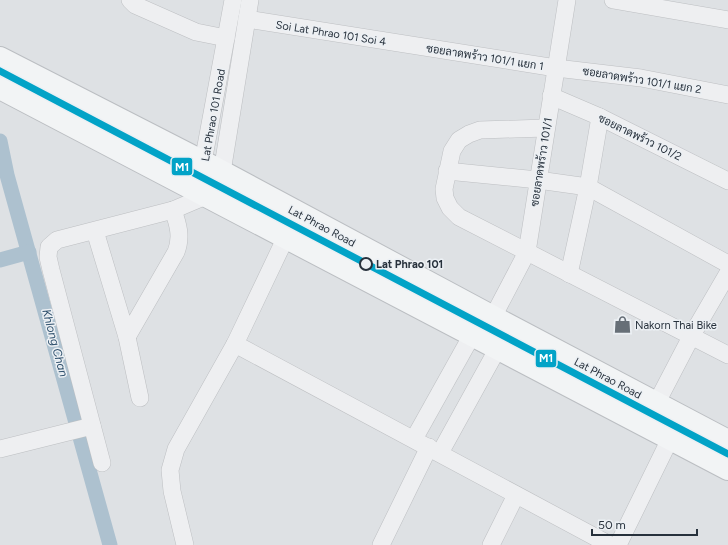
<svg xmlns="http://www.w3.org/2000/svg" width="728" height="545" font-family="Figtree,Sarabun,sans-serif">
  <style>
    .lines { fill: none; stroke-linecap: round; stroke-linejoin: round }
    .canal { stroke: #adc1cf; stroke-width: 15 }
    .minor-casing { stroke: #bdbfc2; stroke-width: 18 }
    .major-casing { stroke: #bbbec2; stroke-width: 24 }
    .minor { stroke: #eeeff1; stroke-width: 17 }
    .major { stroke: #f2f4f5; stroke-width: 22 }
    .metro-1-casing { stroke: #ecf0f4; stroke-width: 10 }
    .metro-1 { stroke: #02a3c7; stroke-width: 7 }
    .stop-dot { fill: #ecf0f4; stroke: #27313c; stroke-width: 2 }
    .labels { text-anchor: middle; stroke-width: 3; stroke-linejoin: round; paint-order: stroke }
    .street-label { font-size: 11px; fill: #27313c; stroke: #ecf0f4 }
    .stop-label { font-size: 11px; font-weight: bold; fill: #27313c; stroke: #ecf0f4; text-anchor: start }
    .poi-label { font-size: 11px; fill: #27313c; stroke: #ecf0f4; text-anchor: start }
    .water-label { font-size: 12px; font-style: italic; fill: #32536f; stroke: #ecf0f4 }
    .line-badge { stroke: #ecf0f4; stroke-width: 1.5 }
    .badge-label { font-size: 11px; text-anchor: middle; font-weight: bold; fill: #fff }
  </style>
  <rect width="100%" height="100%" fill="#dee1e4"/>
  <g class="lines">
    <!-- canal -->
    <g class="canal">
      <path d="M 0,141 L 7,175 L 110,545"/>
      <path d="M 0,260 L 29,252"/>
    </g>
    <defs>
      <g id="minor">
        <path d="M 130,0 L 135,5 L 196,32 L 226,38"/>
        <path d="M 613,0 L 728,20"/>
        <path d="M 247,19 L 556,68 L 641,78 L 728,95"/>
        <path d="M 551,96 L 600,117 L 728,181"/>
        <path d="M 546,128 L 480,130 L 469,134 L 459,140 L 452,151 L 444,189 L 445,198 L 450,208 L 459,217 L 728,355"/>
        <path d="M 447,171 L 538,180 L 588,187 L 728,264"/>
        <path d="M 206,196 L 222,172 L 250,0"/>
        <path d="M 206,196 L 203,162 L 233,0"/>
        <path d="M 95,231 L 127,337 L 176,252 C 182,237 178,224 173,210"/>
        <path d="M 569,274 L 588,187 L 600,117"/>
        <path d="M 493,317 L 527,252 L 567,0"/>
        <path d="M 127,337 L 140,398"/>
        <path d="M 235,344 L 610,545"/>
        <path d="M 656,404 L 692,335 L 728,273"/>
        <path d="M 414,439 L 472,335"/>
        <path d="M 0,449 L 92,426"/>
        <path d="M 440,453 L 498,348"/>
        <path d="M 102,463 L 51,270 L 48,257 L 49,247 L 57,240 L 173,210 L 206,196"/>
        <path d="M 185,545 L 172,491 L 170,470 L 176,449 L 235,344 L 286,237"/>
        <path d="M 381,545 L 429,447"/>
        <path d="M 491,545 L 516,495"/>
        <path d="M 618,545 L 670,439"/>
      </g>
      <g id="major">
        <path d="M 0,58 L 215,168 L 493,317 L 728,441"/>
        <path d="M 0,88 L 728,469"/>
      </g>
    </defs>
    <!-- minor casing -->
    <use href="#minor" class="minor-casing"/>
    <!-- major casing -->
    <use href="#major" class="major-casing"/>
    <!-- minor -->
    <use href="#minor" class="minor"/>
    <!-- major -->
    <use href="#major" class="major"/>
    <defs>
      <path id="metro-1" d="M 0,71 L 728,454"/>
    </defs>
    <!-- metro-1 casing -->
    <use href="#metro-1" class="metro-1-casing"/>
    <!-- metro-1 -->
    <use href="#metro-1" class="metro-1"/>
  </g>
  <!-- icons -->
  <defs>
    <symbol id="shop-bare" viewBox="-9 -9 18 18"><path d="M-5-2.5h2.3a2.7 3.5 0 0 1 5.4 0H5L5.5 6h-11ZM-1.5-2.5h3a1.5 2.3 0 0 0-3 0Z" fill="#676f77" stroke="#ecf0f4" stroke-width="2.5" paint-order="stroke"/></symbol>
  </defs>
  <g fill-rule="evenodd">
    <use href="#shop-bare" x="610" y="312" width="25" height="25"/>
  </g>
  <!-- markers -->
  <circle class="stop-dot" cx="366" cy="264" r="6"/>
  <g class="labels">
    <!-- street labels -->
    <g class="street-label">
      <text transform="translate(331 33) rotate(9)" y="4">Soi Lat Phrao 101 Soi 4</text>
      <text transform="translate(485 57) rotate(9)" y="4">ซอยลาดพร้าว 101/1 แยก 1</text>
      <text transform="translate(642 80) rotate(9)" y="4">ซอยลาดพร้าว 101/1 แยก 2</text>
      <text transform="translate(213 115) rotate(-80)" y="4">Lat Phrao 101 Road</text>
      <text transform="translate(640 137) rotate(26)" y="4">ซอยลาดพร้าว 101/2</text>
      <text transform="translate(541 162) rotate(-81)" y="4">ซอยลาดพร้าว 101/1</text>
      <text transform="translate(322 226) rotate(28)" y="4">Lat Phrao Road</text>
      <text transform="translate(608 378) rotate(28)" y="4">Lat Phrao Road</text>
    </g>
    <!-- stop labels -->
    <g class="stop-label">
      <text x="376" y="268">Lat Phrao 101</text>
    </g>
    <!-- poi labels -->
    <g class="poi-label">
      <text x="635" y="329">Nakorn Thai Bike</text>
    </g>
    <!-- water labels -->
    <g class="water-label">
      <text transform="translate(55 343) rotate(75)" y="4">Khlong Chan</text>
    </g>
  </g>
  <g class="line-badge">
    <rect x="171" y="157" width="22" height="19" rx="4" fill="#02a3c7"/>
    <rect x="535" y="349" width="22" height="19" rx="4" fill="#02a3c7"/>
  </g>
  <g class="badge-label">
    <text x="182" y="171">M1</text>
    <text x="546" y="362">M1</text>
  </g>
  <!-- scale -->
  <path d="M592 529v6h105v-6" fill="none" stroke="#27313c" stroke-width="2"/>
  <text x="598" y="529" font-size="12" fill="#27313c" stroke="#ecf0f4" stroke-width="3" paint-order="stroke">50 m</text>
</svg>
